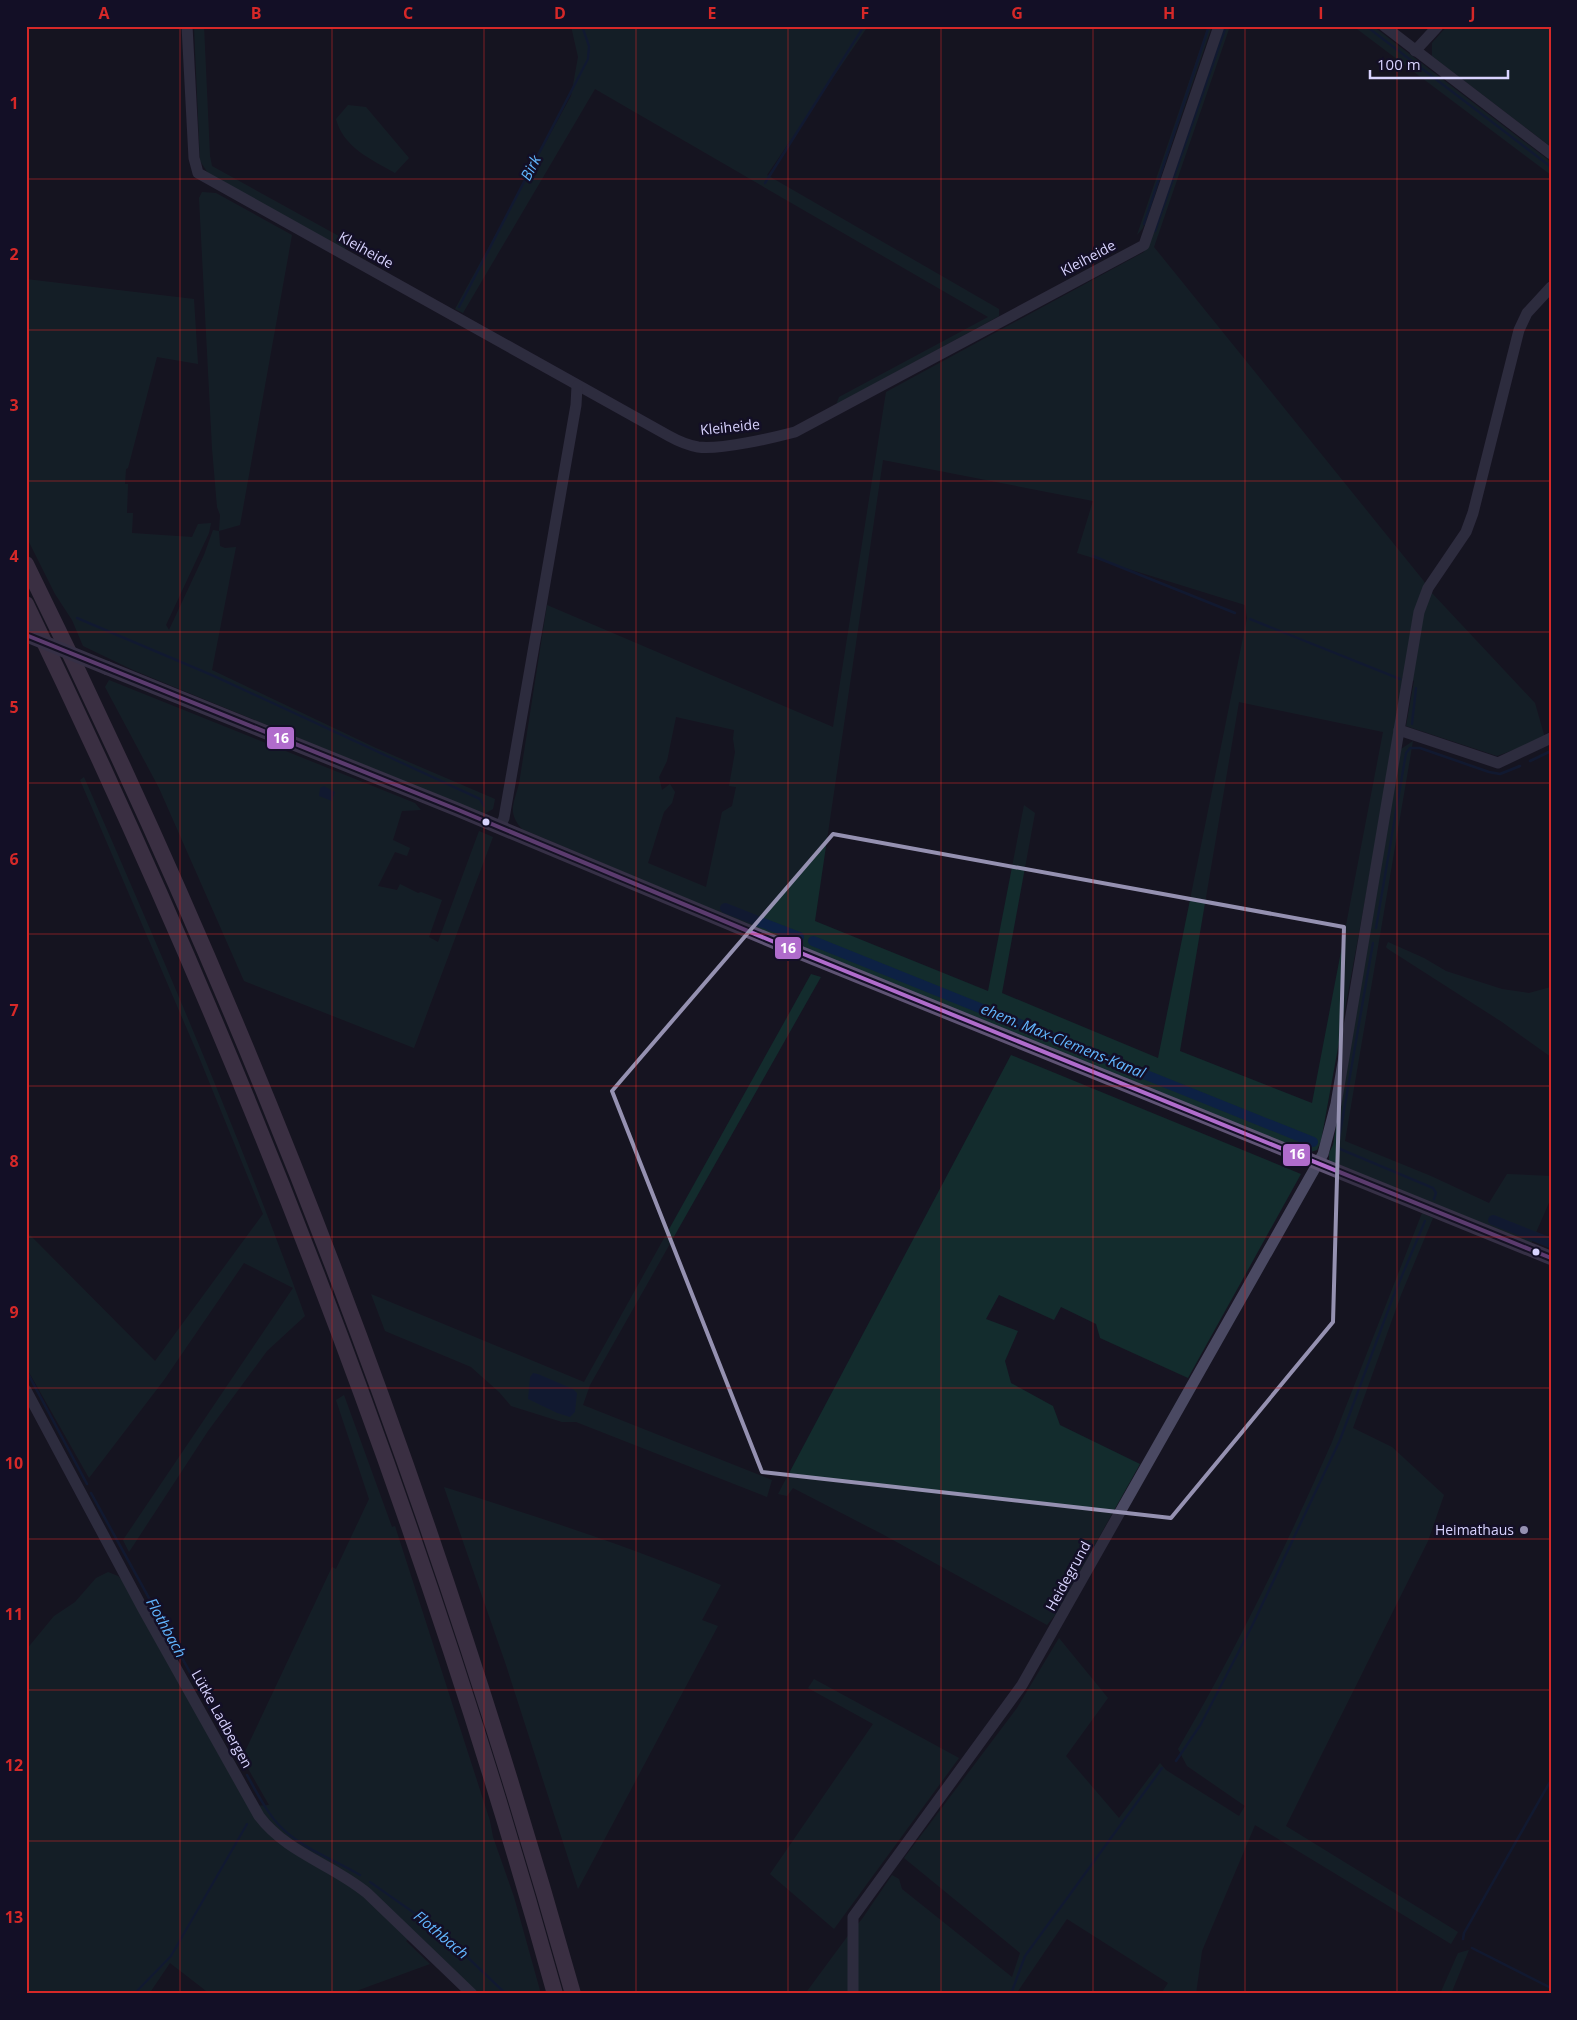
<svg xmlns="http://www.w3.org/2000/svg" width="1577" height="2020" font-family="'Open Sans',sans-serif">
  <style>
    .green { fill: #132c2d; fill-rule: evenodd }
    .water { fill: #0d2144 }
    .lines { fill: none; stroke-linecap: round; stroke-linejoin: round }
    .stream { stroke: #0d2144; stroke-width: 2.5 }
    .canal { stroke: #0d2144; stroke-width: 10 }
    .minor { stroke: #4a4962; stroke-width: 11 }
    .major { stroke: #5e5373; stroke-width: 14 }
    .highway { stroke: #67516a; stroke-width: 16 }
    .major-bridge { stroke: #5e5373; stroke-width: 14 }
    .bus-1-casing { stroke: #130f26; stroke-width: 8 }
    .bus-1 { stroke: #b06ccc; stroke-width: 4 }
    .marked { fill: none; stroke: #9591b1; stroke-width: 4; stroke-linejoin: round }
    .grid { fill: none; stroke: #d62828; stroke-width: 1; stroke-opacity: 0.55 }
    .bus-dot { fill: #d9d4ff; stroke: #130f26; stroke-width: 2 }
    .poi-dot { fill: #9591b1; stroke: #130f26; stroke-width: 2 }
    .labels { text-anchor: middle; stroke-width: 5; stroke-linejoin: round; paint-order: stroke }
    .street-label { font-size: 14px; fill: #d9d4ff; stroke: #130f26 }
    .poi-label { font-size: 14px; fill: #d9d4ff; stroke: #130f26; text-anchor: end }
    .water-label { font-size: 15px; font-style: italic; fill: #62b6ff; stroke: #130f26 }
    .line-badge { stroke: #130f26; stroke-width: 2 }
    .badge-label { font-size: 14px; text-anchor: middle; font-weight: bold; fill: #fff }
    .neatline { fill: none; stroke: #d62828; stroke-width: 2 }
    .grid-label { font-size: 16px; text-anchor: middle; font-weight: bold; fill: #d62828 }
  </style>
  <rect width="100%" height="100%" fill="#161421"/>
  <!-- green -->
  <g class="green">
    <path d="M 194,26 L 204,26 L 210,156 L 212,166 L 346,240 L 345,251 L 210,176 L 200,161 Z"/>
    <path d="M 571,26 L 868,26 L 767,175 L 999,309 L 999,316 L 836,405 L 839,397 L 988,317 L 595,89 L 463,313 L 455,309 L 571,96 L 578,57 Z"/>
    <path d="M 1208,26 L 1212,26 L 1143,228 L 1137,235 Z"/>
    <path d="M 1223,26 L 1230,26 L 1154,247 L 1423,580 L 1431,592 L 1535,703 L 1545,738 L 1497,756 L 1406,726 L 1414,681 L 1402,677 L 1404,686 L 1321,1141 L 1317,1150 L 1308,1153 L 756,928 L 522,829 C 507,813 514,803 519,784 L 547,605 L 833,727 L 886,392 L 1144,252 ZM 883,460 L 1093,501 L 1077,553 L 1245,605 L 1247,618 L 1158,1058 L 1002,993 L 1035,813 L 1024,805 L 988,991 L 815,921 ZM 1239,702 L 1383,732 L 1312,1103 L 1180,1051 ZM 676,717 L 734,730 L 733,739 L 735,752 L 729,786 L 736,787 L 732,806 L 722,812 L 706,887 L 648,863 L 664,812 L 672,803 L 675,792 L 670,784 L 662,790 L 659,777 L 667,761 Z"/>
    <path d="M 1353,26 L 1373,26 L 1551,162 L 1551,175 Z"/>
    <path d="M 1447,26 L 1551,26 L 1551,147 L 1432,56 L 1432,43 Z"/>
    <path d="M 348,105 L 366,107 L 409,158 L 395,173 C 372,160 343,147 336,119 Z"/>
    <path d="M 202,192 L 216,193 L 292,235 L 240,525 L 219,531 L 220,546 L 225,548 L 236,547 L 212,670 L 376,748 L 495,799 L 493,809 L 484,814 L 133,670 L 83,646 L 72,620 L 55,594 L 26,536 L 26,279 L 194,299 L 198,364 L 157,357 L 128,468 L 126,469 L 125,484 L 128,484 L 127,513 L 133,513 L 132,533 L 192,537 L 198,524 L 211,523 L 209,533 L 166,625 L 169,630 L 204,555 L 213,530 L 219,531 L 220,515 L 217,507 L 212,448 L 199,198 Z"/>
    <path d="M 109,680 L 415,803 L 421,810 L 402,811 L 393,840 L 410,848 L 407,856 L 395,852 L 378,886 L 397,890 L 400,884 L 418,893 L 421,892 L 442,900 L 429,937 L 438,942 L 479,831 L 493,837 L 414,1048 L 244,981 L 159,788 L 105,687 Z"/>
    <path d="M 1413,741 L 1345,1141 L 1431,1176 L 1489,1203 L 1507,1174 L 1551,1176 L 1551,1198 L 1531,1244 L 1329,1161 L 1329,1153 L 1333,1145 L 1398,757 L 1401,749 Z"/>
    <path d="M 84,777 C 162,955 239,1134 305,1316 L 267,1351 L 208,1431 L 129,1552 L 123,1540 L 293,1288 L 244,1263 L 164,1380 L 89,1478 L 26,1367 L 26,1231 L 155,1361 L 263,1214 L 199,1057 L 80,780 Z"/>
    <path d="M 1388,942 L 1424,958 L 1446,971 L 1502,989 L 1529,993 L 1551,987 L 1551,1057 L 1502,1022 L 1388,949 L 1386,947 Z"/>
    <path d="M 811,974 L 821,977 L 590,1385 L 583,1405 L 772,1480 L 767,1497 L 576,1422 L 562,1422 L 511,1406 L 499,1392 L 471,1367 L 385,1331 L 371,1294 L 584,1382 Z"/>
    <path d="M 1011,1055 L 1301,1174 L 1188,1378 L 1100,1338 L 1096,1324 L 1061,1307 L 1054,1320 L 999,1295 L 986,1319 L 1018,1331 L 1005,1361 L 1011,1383 L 1053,1406 L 1060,1425 L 1140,1464 L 1056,1614 L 1047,1625 L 884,1535 L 793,1488 L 787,1496 L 778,1494 Z"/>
    <path d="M 1422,1213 L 1433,1218 L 1401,1295 L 1353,1428 L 1392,1447 L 1444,1495 L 1428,1541 L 1286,1826 L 1458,1932 L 1451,1944 L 1255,1825 L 1202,1951 L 1196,1994 L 1161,1994 L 1168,1983 L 1067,1919 L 1016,1994 L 805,1994 L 847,1937 L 862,1919 L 892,1875 L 899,1879 L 902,1889 L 1012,1977 L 1020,1953 L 904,1858 L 1017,1708 L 1059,1638 L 1108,1698 L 1066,1756 L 1119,1818 L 1160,1763 L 1166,1770 L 1239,1816 L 1245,1806 L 1187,1766 L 1178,1749 C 1236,1650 1286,1547 1332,1442 Z"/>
    <path d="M 344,1395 L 392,1527 L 395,1526 L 490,1821 L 493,1837 L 514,1897 L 541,1994 L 477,1994 L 417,1937 L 292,1844 L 256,1806 L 269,1805 L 242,1758 L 332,1567 L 336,1569 L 369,1499 L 336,1400 Z"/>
    <path d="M 444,1487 C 537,1517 630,1546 721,1585 L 702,1620 L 718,1626 L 578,1889 L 506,1665 Z"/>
    <path d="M 108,1572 L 118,1576 L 123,1581 L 254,1815 L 354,1887 L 409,1939 L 406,1941 L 430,1964 L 348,1994 L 210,1994 L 170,1963 L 149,1994 L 26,1994 L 26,1650 L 54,1616 L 75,1602 L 96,1578 Z"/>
    <path d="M 814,1679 L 959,1758 L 834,1929 L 770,1874 L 873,1724 L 808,1688 Z"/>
    <path d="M 1469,1950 L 1451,1994 L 1440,1994 L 1458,1953 Z"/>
  </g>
  <!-- water -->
  <g class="water">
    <path d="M 324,786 L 335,792 L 332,801 L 319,796 L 320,788 Z"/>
    <path d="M 533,1373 L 538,1374 L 573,1389 L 577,1393 L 575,1412 L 570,1417 L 557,1413 L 528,1399 L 530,1377 Z"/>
  </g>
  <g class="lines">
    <!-- stream -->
    <g class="stream">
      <path d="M 1366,26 L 1551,167"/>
      <path d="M 765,183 L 864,26"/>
      <path d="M 1144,224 L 1209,26"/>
      <path d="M 1155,231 L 1226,26"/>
      <path d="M 459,307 L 588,59 L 589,46 L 582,26"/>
      <path d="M 1093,556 L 1235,613"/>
      <path d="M 77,618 L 214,676 L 480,799 L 484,806"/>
      <path d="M 1250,619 L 1400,679"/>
      <path d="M 1412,724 L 1416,688"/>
      <path d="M 1530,761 L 1551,751"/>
      <path d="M 1376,928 L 1406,753 L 1410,748 L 1420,748 L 1489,772 L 1500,774 L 1520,766"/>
      <path d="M 1373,943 L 1338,1145 L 1340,1149 L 1433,1188 L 1436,1193 L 1434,1199"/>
      <path d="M 26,1370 L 87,1484"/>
      <path d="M 91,1493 L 240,1763"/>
      <path d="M 1176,1761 L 1201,1724 L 1252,1626 L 1340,1440 L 1393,1297 L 1425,1221"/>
      <path d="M 247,1775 C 256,1791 265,1810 278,1824 C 300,1848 333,1859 360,1875"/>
      <path d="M 370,1882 L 440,1931 L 506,1994"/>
      <path d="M 1463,1939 L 1464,1933 L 1551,1780"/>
      <path d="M 1472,1948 L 1551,1988"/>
      <path d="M 134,1994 L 171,1956 L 247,1824"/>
      <path d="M 1011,1994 L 1025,1956 L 1162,1768"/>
    </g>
    <!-- canal -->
    <g class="canal">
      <path d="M 725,908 L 799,937"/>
      <path d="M 813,941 L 1313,1142"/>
      <path d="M 1493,1220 L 1551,1243"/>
    </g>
    <!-- minor -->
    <g class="minor">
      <path d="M 187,26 L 194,158 L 198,173 L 669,436 C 678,441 687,445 698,447 C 720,450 772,438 795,432 L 1144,245 L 1219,26"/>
      <path d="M 1384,26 L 1551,154"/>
      <path d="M 1415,51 L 1438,26"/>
      <path d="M 1399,730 L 1498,763 L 1551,738"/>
      <path d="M 500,827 L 504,818 L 576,405 L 577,386"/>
      <path d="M 26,1390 L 143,1609 L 259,1816 C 287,1853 332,1864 367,1893 L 472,1994"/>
      <path d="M 853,1994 L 853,1917 L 1022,1685 L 1323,1154 L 1336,1104 L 1419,612 L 1428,588 L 1466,532 L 1473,513 L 1519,330 L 1527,313 L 1551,287"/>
    </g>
    <!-- major -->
    <path class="major" d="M 107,668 L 456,809 L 791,949 L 1551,1258"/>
    <!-- highway -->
    <g class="highway">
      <path d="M 26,564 C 253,1022 435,1502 573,1994"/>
      <path d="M 26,604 C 242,1051 422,1515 555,1994"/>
    </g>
    <!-- major-bridge -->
    <path class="major-bridge" d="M 26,635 L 107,668"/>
    <defs>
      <path id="bus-1" d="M 26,635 L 456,809 L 791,949 L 1551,1258"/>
    </defs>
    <!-- bus-1 casing -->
    <use href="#bus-1" class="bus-1-casing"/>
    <!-- bus-1 -->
    <use href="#bus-1" class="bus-1"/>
  </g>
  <!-- marked area -->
  <path d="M0 0H1577V2020H0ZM 833,834 L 1344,927 L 1333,1322 L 1171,1518 L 762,1472 L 612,1091 Z" fill="#161421" fill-opacity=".55" fill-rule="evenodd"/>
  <path class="marked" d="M 833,834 L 1344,927 L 1333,1322 L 1171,1518 L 762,1472 L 612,1091 Z"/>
  <!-- grid -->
  <path class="grid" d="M 180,26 L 180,1994M 332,26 L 332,1994M 484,26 L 484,1994M 636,26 L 636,1994M 788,26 L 788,1994M 941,26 L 941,1994M 1093,26 L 1093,1994M 1245,26 L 1245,1994M 1397,26 L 1397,1994M 26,179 L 1551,179M 26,330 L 1551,330M 26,481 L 1551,481M 26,632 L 1551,632M 26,783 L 1551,783M 26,934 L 1551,934M 26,1086 L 1551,1086M 26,1237 L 1551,1237M 26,1388 L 1551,1388M 26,1539 L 1551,1539M 26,1690 L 1551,1690M 26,1841 L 1551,1841"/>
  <!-- markers -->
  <g class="bus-dot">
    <circle cx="486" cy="822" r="4.5"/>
    <circle cx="1536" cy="1252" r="4.5"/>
  </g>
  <circle class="poi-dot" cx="1524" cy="1530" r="5"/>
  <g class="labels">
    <!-- street labels -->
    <g class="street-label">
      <text transform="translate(366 250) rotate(29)" y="5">Kleiheide</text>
      <text transform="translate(1088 258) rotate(-28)" y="5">Kleiheide</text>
      <text transform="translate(730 427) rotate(-6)" y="5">Kleiheide</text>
      <text transform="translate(1068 1576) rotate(-61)" y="5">Heidegrund</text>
      <text transform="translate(222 1719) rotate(61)" y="5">Lütke Ladbergen</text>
    </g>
    <!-- poi labels -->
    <g class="poi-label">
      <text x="1514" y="1535">Heimathaus</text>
    </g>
    <!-- water labels -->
    <g class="water-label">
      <text transform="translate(531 168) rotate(-63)" y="5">Birk</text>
      <text transform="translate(1063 1041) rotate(22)" y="5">ehem. Max-Clemens-Kanal</text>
      <text transform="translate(166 1628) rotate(61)" y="5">Flothbach</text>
      <text transform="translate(441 1935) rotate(40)" y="5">Flothbach</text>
    </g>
  </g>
  <g class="line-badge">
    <rect x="266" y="726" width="29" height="24" rx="5" fill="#b06ccc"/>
    <rect x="774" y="936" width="28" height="24" rx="5" fill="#b06ccc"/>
    <rect x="1282" y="1143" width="29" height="24" rx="5" fill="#b06ccc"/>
  </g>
  <g class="badge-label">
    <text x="281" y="743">16</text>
    <text x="788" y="953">16</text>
    <text x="1297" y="1159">16</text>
  </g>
  <!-- border -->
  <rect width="1577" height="2020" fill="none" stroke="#130f26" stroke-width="55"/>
  <!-- scale -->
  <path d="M1370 70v8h138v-8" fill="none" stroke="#d9d4ff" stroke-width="2.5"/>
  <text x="1377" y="70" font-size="15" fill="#d9d4ff" stroke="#130f26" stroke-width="4" paint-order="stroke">100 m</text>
  <rect x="28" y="28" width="1522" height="1964" class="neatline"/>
  <g class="grid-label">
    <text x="104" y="19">A</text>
    <text x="256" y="19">B</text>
    <text x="408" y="19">C</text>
    <text x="560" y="19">D</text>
    <text x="712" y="19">E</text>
    <text x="865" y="19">F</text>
    <text x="1017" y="19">G</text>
    <text x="1169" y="19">H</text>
    <text x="1321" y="19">I</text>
    <text x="1473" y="19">J</text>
    <text x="14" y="109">1</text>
    <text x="14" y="260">2</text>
    <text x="14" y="411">3</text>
    <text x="14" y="562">4</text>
    <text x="14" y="713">5</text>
    <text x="14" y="865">6</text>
    <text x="14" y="1016">7</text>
    <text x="14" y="1167">8</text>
    <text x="14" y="1318">9</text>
    <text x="14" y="1469">10</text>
    <text x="14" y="1620">11</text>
    <text x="14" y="1771">12</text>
    <text x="14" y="1923">13</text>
  </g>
</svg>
